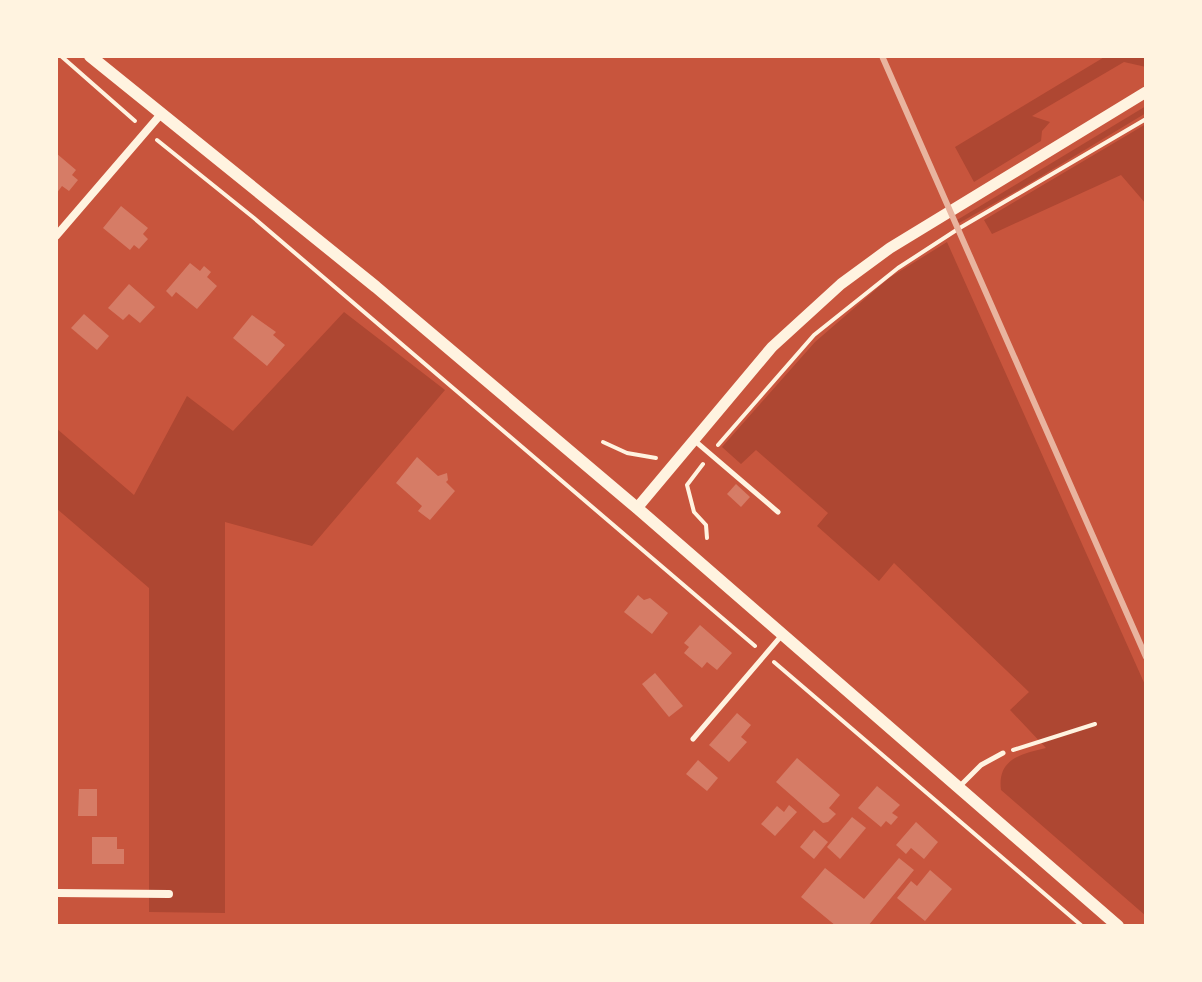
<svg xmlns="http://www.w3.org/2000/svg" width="1202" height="982" font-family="Arial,sans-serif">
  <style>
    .green { fill: #ae4732 }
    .building { fill: #d67c66 }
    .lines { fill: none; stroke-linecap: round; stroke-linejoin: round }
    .path { stroke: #fff3e0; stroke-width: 4 }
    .service { stroke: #fff3e0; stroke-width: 5 }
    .minor { stroke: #fff3e0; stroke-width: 8 }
    .tertiary { stroke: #fff3e0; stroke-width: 11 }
    .secondary { stroke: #fff3e0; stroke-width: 12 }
    .rail { stroke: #e9b49f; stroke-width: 6 }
  </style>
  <rect width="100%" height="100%" fill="#c8553d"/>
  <!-- green -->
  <g class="green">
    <path d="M 1106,56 L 1146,56 L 1146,67 L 1124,62 L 1032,116 L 1050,122 L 1042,131 L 1041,141 L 974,182 L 955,147 Z"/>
    <path d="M 1146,106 L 1146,113 L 1020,189 L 959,223 L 957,220 Z"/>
    <path d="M 1146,124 L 1146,204 L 1121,175 L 992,234 L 984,220 Z"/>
    <path d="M 947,242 L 1146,687 L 1146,916 L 1001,790 C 997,759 1021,754 1046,748 L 1010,710 L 1029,692 L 894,563 L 879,581 L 817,526 L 828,513 L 756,450 L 741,464 L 722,447 L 815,342 L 889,278 Z"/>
    <path d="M 344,312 L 445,390 L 312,546 L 225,522 L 225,913 L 149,912 L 149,588 L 56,508 L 56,428 L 134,495 L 187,396 L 233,431 Z"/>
  </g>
  <!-- building -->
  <g class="building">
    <path d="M 56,153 L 76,170 L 72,175 L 78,180 L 69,191 L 62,186 L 56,194 Z"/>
    <path d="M 121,206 L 148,228 L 143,234 L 148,239 L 139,249 L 134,245 L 130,250 L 103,228 Z"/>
    <path d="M 190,263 L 200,271 L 204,266 L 211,272 L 207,277 L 217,286 L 197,309 L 176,292 L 172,297 L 166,291 Z"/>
    <path d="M 129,284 L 155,307 L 140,323 L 129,314 L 123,320 L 108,308 Z"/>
    <path d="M 84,314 L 109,336 L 97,350 L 71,328 Z"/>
    <path d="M 252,315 L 276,332 L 273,335 L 285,345 L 267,366 L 233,338 Z"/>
    <path d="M 417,457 L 438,476 L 447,473 L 448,480 L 446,482 L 455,491 L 430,520 L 418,511 L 422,506 L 396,483 Z"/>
    <path d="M 736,484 L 750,497 L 741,507 L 727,494 Z"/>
    <path d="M 638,595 L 644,600 L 650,598 L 668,613 L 652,634 L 624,612 Z"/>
    <path d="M 700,625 L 732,653 L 717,670 L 707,662 L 702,668 L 684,653 L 689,647 L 684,643 Z"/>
    <path d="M 655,673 L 683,706 L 669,717 L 642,684 Z"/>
    <path d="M 737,713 L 751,725 L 741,737 L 747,742 L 729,762 L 709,745 Z"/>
    <path d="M 797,758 L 840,795 L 829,808 L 836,814 L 828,822 L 823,823 L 776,782 Z"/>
    <path d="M 698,760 L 718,778 L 707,791 L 686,774 Z"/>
    <path d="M 877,786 L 900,805 L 892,813 L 898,817 L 891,825 L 886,821 L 881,827 L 858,808 Z"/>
    <path d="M 79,789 L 97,789 L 97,816 L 78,816 Z"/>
    <path d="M 789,805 L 797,812 L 775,836 L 761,824 L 777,806 L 784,812 Z"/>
    <path d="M 852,817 L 866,828 L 840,859 L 827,847 Z"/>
    <path d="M 916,822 L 938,842 L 924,859 L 911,848 L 906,854 L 896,845 Z"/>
    <path d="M 814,830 L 828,842 L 814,859 L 800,847 Z"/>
    <path d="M 92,837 L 117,837 L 117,849 L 124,849 L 124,864 L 92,864 Z"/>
    <path d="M 899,858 L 914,870 L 868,926 L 836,926 L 801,897 L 825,868 L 864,899 Z"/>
    <path d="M 930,870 L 952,889 L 925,921 L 897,898 L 911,881 L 917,886 Z"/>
  </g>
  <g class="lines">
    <!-- path -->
    <g class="path">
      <path d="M 61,56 L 135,121"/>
      <path d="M 157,140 L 254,218 L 755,646"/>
      <path d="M 603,442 L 627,453 L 656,458"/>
      <path d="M 718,445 L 814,335 L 898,268 L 958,229 L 1146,119"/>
      <path d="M 703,464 L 687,485 L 694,512 L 706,525 L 707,538"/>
      <path d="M 774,662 L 1082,926"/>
      <path d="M 1013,750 L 1095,724"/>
    </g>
    <!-- service -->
    <g class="service">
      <path d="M 695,441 L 778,512"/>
      <path d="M 693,739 L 782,635"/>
      <path d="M 960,786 L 981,765 L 1003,753"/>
    </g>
    <!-- minor -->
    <g class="minor">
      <path d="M 56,236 L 161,114"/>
      <path d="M 56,893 L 169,894"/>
    </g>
    <!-- tertiary -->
    <path class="tertiary" d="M 637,508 L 772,347 L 841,284 L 890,248 L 1146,92"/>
    <!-- secondary -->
    <path class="secondary" d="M 90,56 L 376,287 L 637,508 L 1118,926"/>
    <!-- rail -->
    <path class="rail" d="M 882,56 L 1146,657"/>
  </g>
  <!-- border -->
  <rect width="1202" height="982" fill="none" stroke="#fff3e0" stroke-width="116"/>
</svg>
